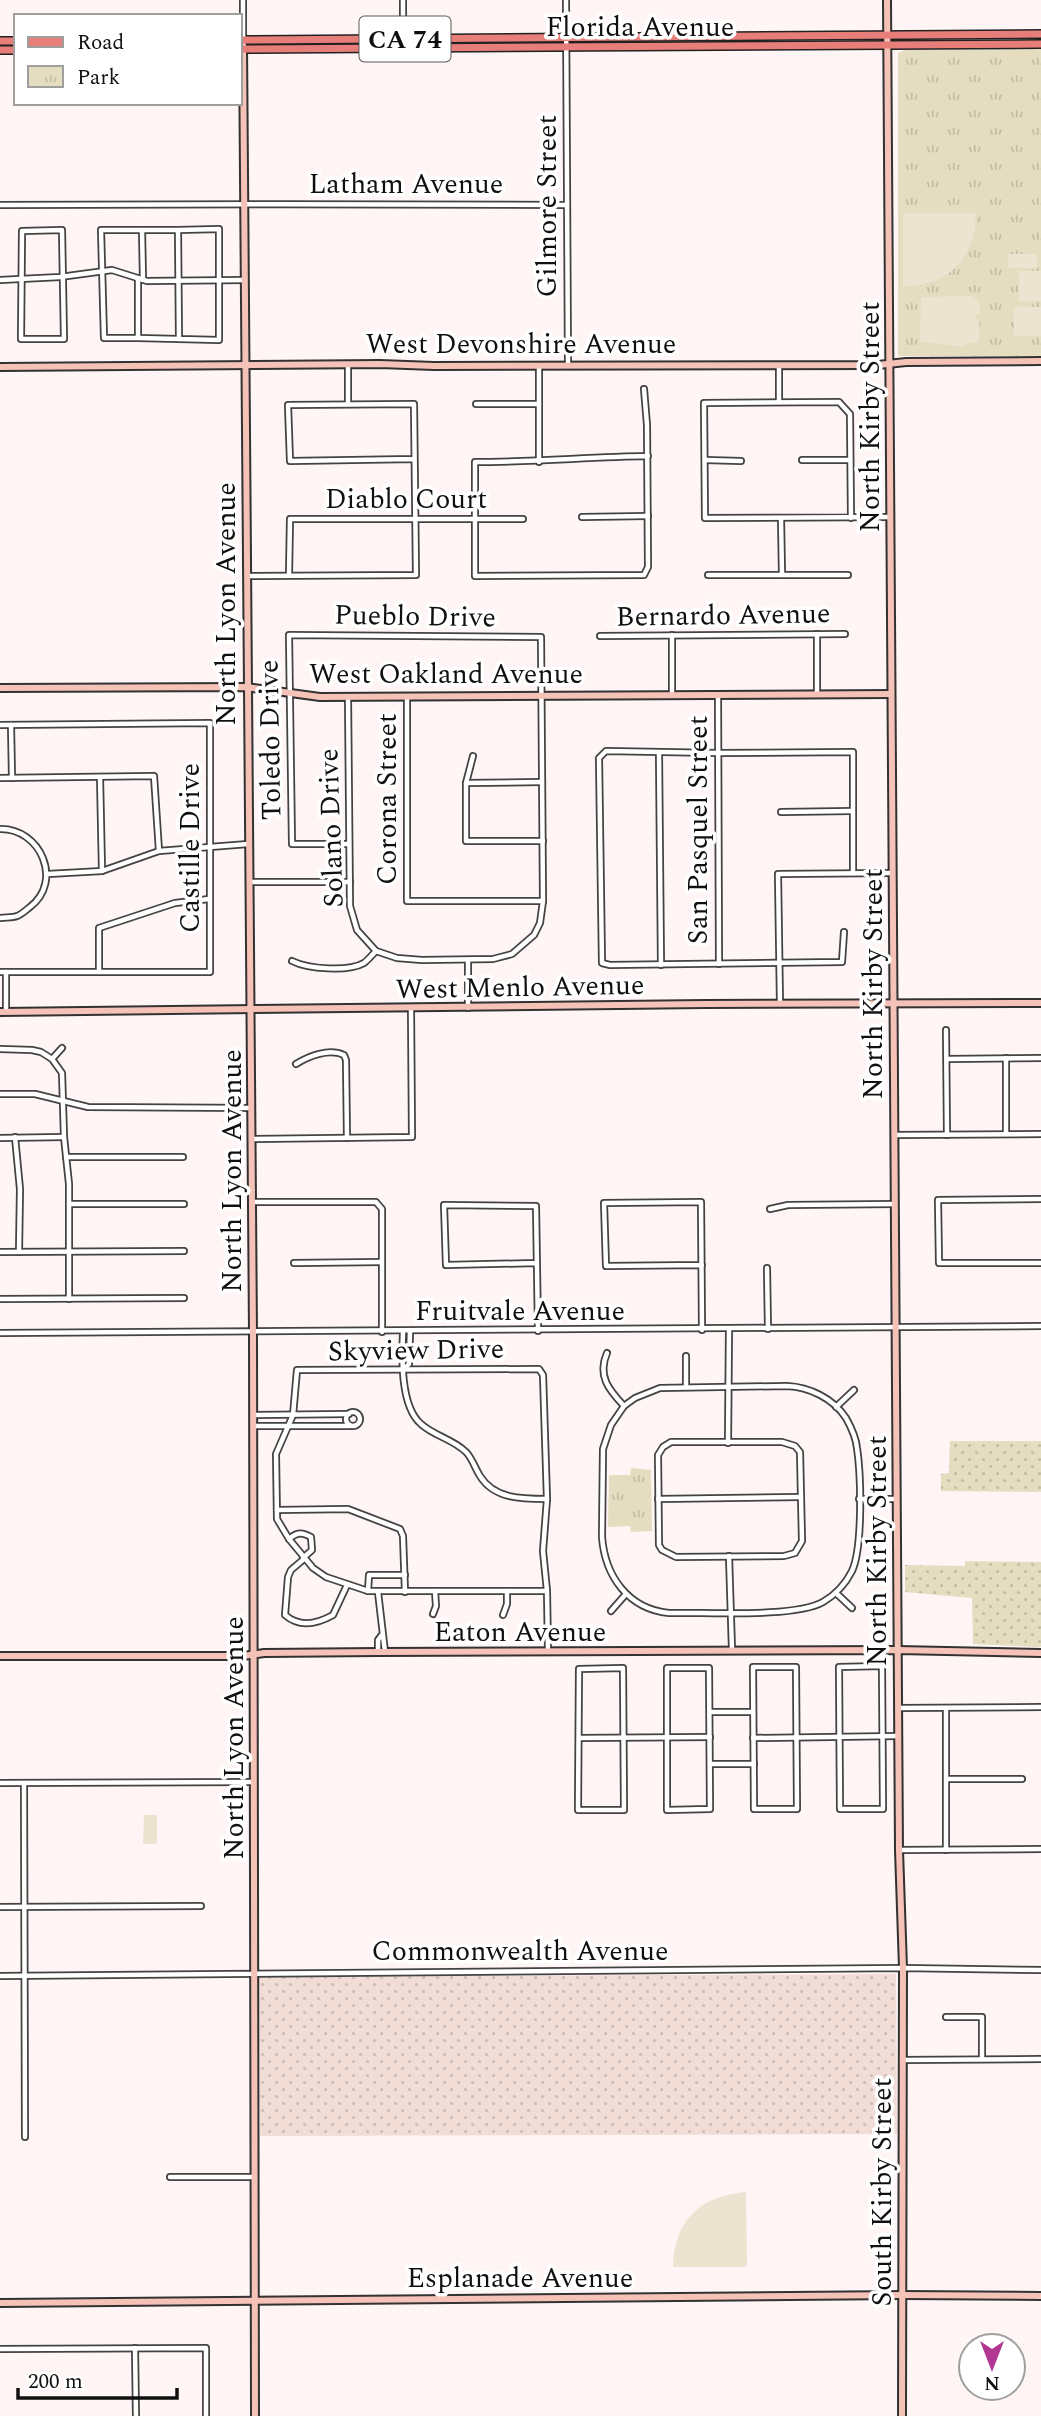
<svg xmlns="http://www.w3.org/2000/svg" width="1041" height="2416" font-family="Spectral,serif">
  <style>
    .farmland { fill: url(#farmland-dots) }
    .grass { fill: url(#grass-dots) }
    .park { fill: url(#park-tufts) }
    .pitch { fill: #ede3d1 }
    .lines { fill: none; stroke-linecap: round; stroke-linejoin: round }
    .street-casing { stroke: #434343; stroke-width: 8 }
    .secondary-casing { stroke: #323232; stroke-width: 10 }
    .primary-casing { stroke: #212121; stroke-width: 10 }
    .street { stroke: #fff; stroke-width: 4.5 }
    .secondary { stroke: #f5c2b7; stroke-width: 6 }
    .primary { stroke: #e87e79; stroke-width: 7 }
    .labels { text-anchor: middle; stroke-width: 7; stroke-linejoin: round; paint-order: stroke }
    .shield { fill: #fff; stroke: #585858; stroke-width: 2 }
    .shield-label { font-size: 26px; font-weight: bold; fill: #101010 }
    .street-label { font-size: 28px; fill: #101010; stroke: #fff }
  </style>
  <defs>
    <pattern id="farmland-dots" width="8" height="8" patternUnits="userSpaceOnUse" patternTransform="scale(1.75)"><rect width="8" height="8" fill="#f1dcd6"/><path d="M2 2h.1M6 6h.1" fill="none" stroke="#cebcb7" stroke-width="1.8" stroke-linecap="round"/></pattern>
    <pattern id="grass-dots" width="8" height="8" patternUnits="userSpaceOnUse" patternTransform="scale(1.75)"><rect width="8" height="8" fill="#e5ddc0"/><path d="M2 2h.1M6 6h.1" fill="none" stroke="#c3bda4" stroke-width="1.8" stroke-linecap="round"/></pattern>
    <pattern id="park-tufts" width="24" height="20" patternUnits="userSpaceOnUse" patternTransform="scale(1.75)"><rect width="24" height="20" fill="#e5ddc0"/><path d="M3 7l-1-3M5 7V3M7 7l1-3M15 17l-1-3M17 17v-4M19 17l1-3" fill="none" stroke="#c3bda4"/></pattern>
  </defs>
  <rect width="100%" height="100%" fill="#fef5f4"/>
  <!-- farmland -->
  <path class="farmland" d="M 896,1974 L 897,2134 L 260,2136 L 259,1977 Z"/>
  <!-- grass -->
  <g class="grass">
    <path d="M 950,1441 L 1041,1441 L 1041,1492 L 941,1491 L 941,1474 L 949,1473 Z"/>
    <path d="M 965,1561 L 1041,1562 L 1041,1647 L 973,1644 L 972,1598 L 905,1592 L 905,1565 L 965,1566 Z"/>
  </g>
  <!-- park -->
  <g class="park">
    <path d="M 1041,49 L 1041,356 L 898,356 L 898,53 L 905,50 Z"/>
    <path d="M 631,1468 L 651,1470 L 652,1531 L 631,1532 L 630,1526 L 608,1527 L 609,1475 L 630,1475 Z"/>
  </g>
  <!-- pitch -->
  <g class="pitch">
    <path d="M 906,213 L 976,213 C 976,257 948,287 903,286 L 903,216 Z"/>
    <rect x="1008" y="254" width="29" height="14"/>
    <rect x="1019" y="271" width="22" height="30"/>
    <path d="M 971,296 C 980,300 980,306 980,314 L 975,314 L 976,318 L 979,321 L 979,342 L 966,343 L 965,346 L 960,346 L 920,342 L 921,297 Z"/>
    <rect x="1014" y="307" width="27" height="29"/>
    <path d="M 144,1815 L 157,1815 L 157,1844 L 143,1844 Z"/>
    <path d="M 746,2192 L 747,2264 L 745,2267 L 673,2267 C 674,2220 700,2196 746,2192 Z"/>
  </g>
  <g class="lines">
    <defs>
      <g id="street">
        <path d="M 566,0 L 568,365"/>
        <path d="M 243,40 L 243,0"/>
        <path d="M 403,48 L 403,0"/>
        <path d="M 0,205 C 189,204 378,204 567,205"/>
        <path d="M 62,230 L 64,339 L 21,339 L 22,231 Z"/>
        <path d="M 142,230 L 143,280"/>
        <path d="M 138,278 L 138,338 L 104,338 L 101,230 L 178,230"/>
        <path d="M 0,280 L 60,277 L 112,270 L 147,281 L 245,280"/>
        <path d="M 138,338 L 219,340 L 219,229 L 178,230 L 179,339"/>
        <path d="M 779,365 L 779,402"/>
        <path d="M 644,389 L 647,425 L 648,567 L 644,575 L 475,576 L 475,462 C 533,462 590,457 648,456"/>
        <path d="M 348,404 L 348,364"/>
        <path d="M 476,404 L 539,404"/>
        <path d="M 705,460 L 741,461"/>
        <path d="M 802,460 L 850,460"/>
        <path d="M 539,462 L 539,366"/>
        <path d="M 582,517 L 648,516"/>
        <path d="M 781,518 L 782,575"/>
        <path d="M 851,518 L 850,414 L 839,402 L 704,403 L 705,518 L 890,517"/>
        <path d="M 289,575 L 290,519 L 523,519"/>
        <path d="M 708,575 L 848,575"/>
        <path d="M 247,576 L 416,575 L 414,404 L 288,405 L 290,461 L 414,459"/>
        <path d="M 817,634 L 817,694"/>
        <path d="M 672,635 L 672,695"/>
        <path d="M 600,636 L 845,634"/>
        <path d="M 718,695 L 719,964"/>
        <path d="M 348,697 L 350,906 L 357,930 L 376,951 L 397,958 L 422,960 L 493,959 L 512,954 L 534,935 L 540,923 L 543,901 L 541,637 L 289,635 L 292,844 L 349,844"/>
        <path d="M 407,697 L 407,901 L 543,901"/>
        <path d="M 0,725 L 210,723 L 210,972 L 0,972"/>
        <path d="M 11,725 L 12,778"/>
        <path d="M 659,753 L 661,965"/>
        <path d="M 473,756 L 466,783 L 466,841 L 543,841"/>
        <path d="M 100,777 L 102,871"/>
        <path d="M 0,778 L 154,776 L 159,851"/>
        <path d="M 466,783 L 542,782"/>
        <path d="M 781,812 L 852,811"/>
        <path d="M 0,829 C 40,828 64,881 30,907 C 26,910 21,915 17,916 C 12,918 5,917 0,918"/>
        <path d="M 48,874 L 102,871 L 159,851 L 248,844"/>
        <path d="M 249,882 L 350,882"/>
        <path d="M 844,932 L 842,962 L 610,965 L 602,963 L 599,758 L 606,751 L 718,753 L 853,752 L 853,873"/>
        <path d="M 468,960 L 468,1008"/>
        <path d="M 292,961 C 308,969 348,972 364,963 C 368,960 373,954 376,951"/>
        <path d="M 6,972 L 6,1012"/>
        <path d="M 99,972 L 99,928 L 175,903 L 209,899"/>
        <path d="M 780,1004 L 778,874 L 892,873"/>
        <path d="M 946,1030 L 947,1135"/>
        <path d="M 0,1049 L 32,1050 L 41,1052 L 52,1059 L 62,1073 L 64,1137 L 69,1184 L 69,1299"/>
        <path d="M 1006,1058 L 1006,1134"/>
        <path d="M 52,1059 L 62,1048"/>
        <path d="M 947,1059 L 1041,1058"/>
        <path d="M 296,1064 C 309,1056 329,1048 344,1055 L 346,1060 L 347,1138"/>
        <path d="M 0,1094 L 35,1094 L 88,1107 L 251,1108"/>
        <path d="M 894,1135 L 1041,1134"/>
        <path d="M 15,1137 L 20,1189 L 19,1252"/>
        <path d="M 0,1138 L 64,1137"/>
        <path d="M 251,1139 L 412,1137 L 411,1008"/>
        <path d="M 66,1157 L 183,1157"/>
        <path d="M 1041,1199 L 938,1200 L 939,1263 L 1041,1263"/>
        <path d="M 252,1202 L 376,1202 L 382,1209 L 382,1332"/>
        <path d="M 69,1204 L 184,1204"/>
        <path d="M 770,1209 L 788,1205 L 895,1204"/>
        <path d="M 0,1252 L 184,1251"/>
        <path d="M 294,1263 L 382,1262"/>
        <path d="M 537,1263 L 446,1265 L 444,1205 L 536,1206 L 538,1331"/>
        <path d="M 702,1265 L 606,1266 L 604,1203 L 701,1202 L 702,1330"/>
        <path d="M 767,1268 L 768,1329"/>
        <path d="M 0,1299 L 184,1298"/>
        <path d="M 403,1332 C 402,1357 400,1406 421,1424 C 434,1436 453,1439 466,1452 C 472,1458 475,1468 480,1476 C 494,1499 522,1499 547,1499"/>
        <path d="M 0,1333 L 1041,1326"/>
        <path d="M 607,1353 C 597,1376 609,1390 624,1406"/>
        <path d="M 405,1368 L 409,1364 L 410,1332"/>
        <path d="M 787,1386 C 809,1387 833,1398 846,1418 C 851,1427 856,1438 857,1448 C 861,1475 863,1547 852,1571 C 846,1583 835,1595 823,1602 C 795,1618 705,1612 669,1613 C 628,1609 605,1576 602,1537 L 603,1449 L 611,1425 L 624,1406 L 635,1398 L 660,1388 Z"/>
        <path d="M 686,1387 L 686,1356"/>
        <path d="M 836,1407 L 854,1390"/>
        <circle cx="353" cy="1419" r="7"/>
        <path d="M 253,1415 L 349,1414"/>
        <path d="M 253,1426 L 350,1426"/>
        <path d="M 671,1442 L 782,1442 L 795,1446 L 800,1452 L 802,1541 L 795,1553 L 784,1556 L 676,1557 L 662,1550 L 659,1545 L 658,1455 L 663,1447 Z"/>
        <path d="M 728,1443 L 729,1329"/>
        <path d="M 658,1499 L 801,1497"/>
        <path d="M 859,1499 L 897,1499"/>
        <path d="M 277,1510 L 348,1509 L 400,1529 L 403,1536 L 405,1592"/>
        <path d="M 289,1539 C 297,1532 302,1532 311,1537 L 312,1550 L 303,1558"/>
        <path d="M 729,1556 L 732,1650"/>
        <path d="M 304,1559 L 291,1570 L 288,1577 L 285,1615 C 300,1628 317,1624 333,1615 L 347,1585"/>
        <path d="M 368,1591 L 369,1575 L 405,1575"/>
        <path d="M 547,1591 L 368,1591 L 326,1577 L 313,1568 L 289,1539 L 277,1519 L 276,1454 L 293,1415 L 297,1370 L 539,1369 L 543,1375 L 547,1499 L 543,1551 L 547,1591 L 548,1652"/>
        <path d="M 378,1592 L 385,1652"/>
        <path d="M 836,1593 L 852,1608"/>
        <path d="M 611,1611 L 626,1594"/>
        <path d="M 433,1614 L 436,1606 L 435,1591"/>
        <path d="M 503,1615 L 507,1604 L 507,1591"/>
        <path d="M 378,1652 L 378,1640 L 381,1636"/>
        <path d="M 882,1666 L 883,1809 L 840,1809 L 839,1667 Z"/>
        <path d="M 753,1667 L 796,1667 L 797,1809 L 754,1809 Z"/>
        <path d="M 623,1668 L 624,1810 L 578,1810 L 579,1669 Z"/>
        <path d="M 667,1668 L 709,1668 L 710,1809 L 667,1810 Z"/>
        <path d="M 899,1708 L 1041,1707"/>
        <path d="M 946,1708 L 946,1850"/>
        <path d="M 710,1712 L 753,1712"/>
        <path d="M 579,1738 L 710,1737"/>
        <path d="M 753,1738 L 898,1736"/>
        <path d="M 710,1764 L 754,1764"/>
        <path d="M 946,1779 L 1022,1779"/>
        <path d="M 0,1783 L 254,1782"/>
        <path d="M 24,1783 L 25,2137"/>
        <path d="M 899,1850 L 1041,1849"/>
        <path d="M 0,1907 L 201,1906"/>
        <path d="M 0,1976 L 903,1968 L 1041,1970"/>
        <path d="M 946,2017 L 982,2017 L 982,2059"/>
        <path d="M 902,2060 L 1041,2059"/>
        <path d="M 170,2177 L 255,2177"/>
        <path d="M 135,2348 L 136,2416"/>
        <path d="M 0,2349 L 206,2348 L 206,2416"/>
      </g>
      <g id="secondary">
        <path d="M 887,0 L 899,1850 L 903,1968 L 902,2416"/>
        <path d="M 243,45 L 253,1333 L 255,2416"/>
        <path d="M 0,367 L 380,364 L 434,366 L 878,365 L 906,362 L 1041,361"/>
        <path d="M 0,688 L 246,687 L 320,697 L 891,694"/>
        <path d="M 0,1012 L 706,1004 L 1041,1003"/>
        <path d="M 0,1656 L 243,1656 L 264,1653 L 378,1652 L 898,1650 L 1041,1653"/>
        <path d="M 0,2303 L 902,2295 L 1041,2296"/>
      </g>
      <g id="primary">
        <path d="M 240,40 L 1041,34"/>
        <path d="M 0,41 L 16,41"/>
        <path d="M 240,49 L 1041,44"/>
        <path d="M 0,50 L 16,50"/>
      </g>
    </defs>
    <!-- street casing -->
    <use href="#street" class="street-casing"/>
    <!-- secondary casing -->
    <use href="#secondary" class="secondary-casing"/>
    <!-- primary casing -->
    <use href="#primary" class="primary-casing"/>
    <!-- street -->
    <use href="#street" class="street"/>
    <!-- secondary -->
    <use href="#secondary" class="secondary"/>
    <!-- primary -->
    <use href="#primary" class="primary"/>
  </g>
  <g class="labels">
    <!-- shield labels -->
    <rect class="shield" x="359.5" y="16.5" width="91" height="45" rx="5"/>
    <g class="shield-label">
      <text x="405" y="48">CA 74</text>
    </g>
    <!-- street labels -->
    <g class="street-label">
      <text x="640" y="36">Florida Avenue</text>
      <text x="406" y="193">Latham Avenue</text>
      <text transform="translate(546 206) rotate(-90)" y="10">Gilmore Street</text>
      <text x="521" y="353">West Devonshire Avenue</text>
      <text transform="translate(869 417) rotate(-90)" y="10">North Kirby Street</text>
      <text x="406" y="508">Diablo Court</text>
      <text transform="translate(225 604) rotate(-90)" y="10">North Lyon Avenue</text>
      <text transform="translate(723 614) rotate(-1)" y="10">Bernardo Avenue</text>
      <text transform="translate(415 615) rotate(1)" y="10">Pueblo Drive</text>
      <text x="446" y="683">West Oakland Avenue</text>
      <text transform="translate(269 740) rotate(-91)" y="10">Toledo Drive</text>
      <text transform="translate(386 799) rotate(-90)" y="10">Corona Street</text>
      <text transform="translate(330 828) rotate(-92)" y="10">Solano Drive</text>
      <text transform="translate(697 830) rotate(-90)" y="10">San Pasquel Street</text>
      <text transform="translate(189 848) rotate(-90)" y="10">Castille Drive</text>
      <text transform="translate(872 984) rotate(-90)" y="10">North Kirby Street</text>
      <text transform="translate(520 986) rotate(-1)" y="10">West Menlo Avenue</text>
      <text transform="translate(231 1171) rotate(-90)" y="10">North Lyon Avenue</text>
      <text x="520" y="1320">Fruitvale Avenue</text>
      <text transform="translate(416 1349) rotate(-1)" y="10">Skyview Drive</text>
      <text transform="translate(876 1551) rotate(-90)" y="10">North Kirby Street</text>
      <text x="520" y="1641">Eaton Avenue</text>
      <text transform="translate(233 1738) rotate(-90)" y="10">North Lyon Avenue</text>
      <text x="520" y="1960">Commonwealth Avenue</text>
      <text transform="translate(881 2192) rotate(-90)" y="10">South Kirby Street</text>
      <text x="520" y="2287">Esplanade Avenue</text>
    </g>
  </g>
  <!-- legend -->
  <rect x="14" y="14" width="228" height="91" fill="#ffffff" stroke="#9f9f9f" stroke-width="2"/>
  <rect x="28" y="37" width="35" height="10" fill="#e87e79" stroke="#9f9f9f" stroke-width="2"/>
  <text x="77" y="49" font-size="21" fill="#101010">Road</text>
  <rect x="28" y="66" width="35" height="21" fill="url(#park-tufts)" stroke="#9f9f9f" stroke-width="2"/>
  <text x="77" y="84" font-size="21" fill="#101010">Park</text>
  <!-- north arrow -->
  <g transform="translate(992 2367) rotate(180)"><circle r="33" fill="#ffffff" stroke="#9f9f9f" stroke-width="2"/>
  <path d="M0-5L12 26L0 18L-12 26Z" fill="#b03892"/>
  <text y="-10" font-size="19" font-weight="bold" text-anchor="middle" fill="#101010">N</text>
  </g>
  <!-- scale -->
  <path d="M18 2388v10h159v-10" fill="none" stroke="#101010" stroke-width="3.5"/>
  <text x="28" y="2388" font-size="21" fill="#101010" stroke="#ffffff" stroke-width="5" paint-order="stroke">200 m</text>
</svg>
